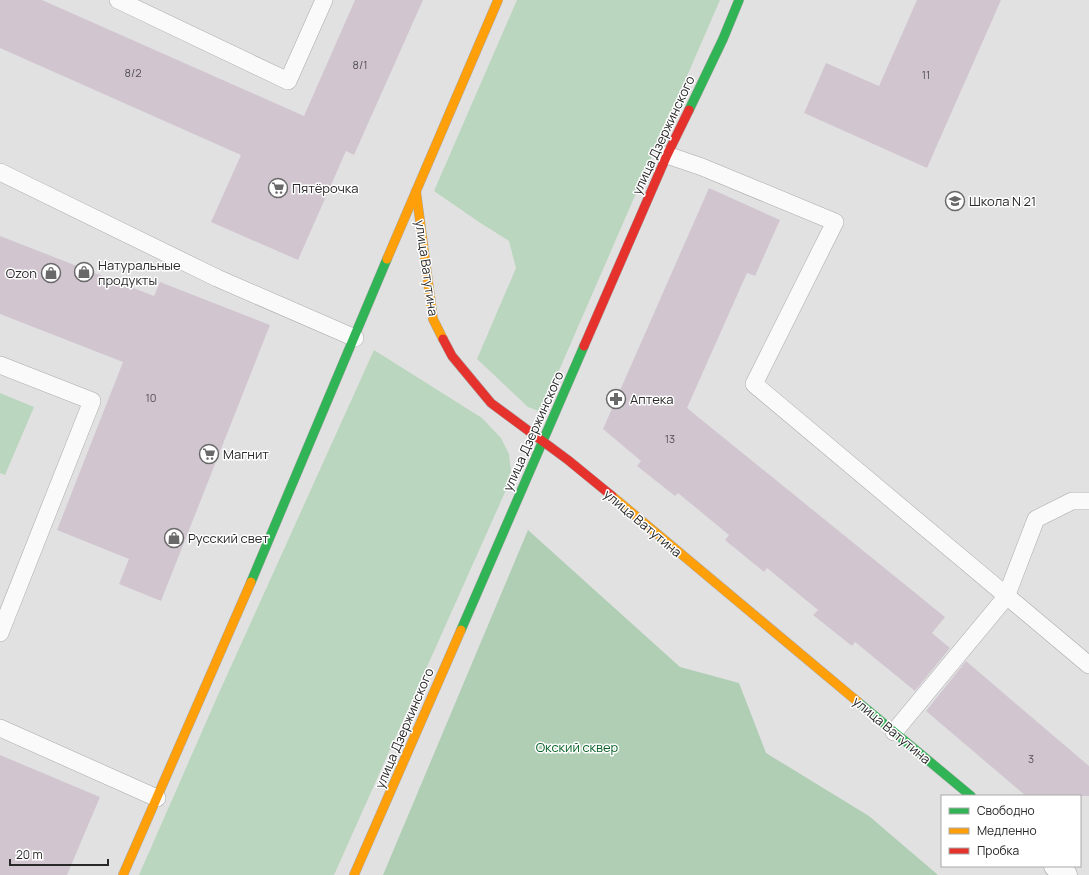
<svg xmlns="http://www.w3.org/2000/svg" width="1089" height="875" font-family="Manrope,sans-serif">
  <style>
    .green { fill: #bad6be }
    .forest { fill: #afceb4 }
    .building { fill: #d1c6d0 }
    .lines { fill: none; stroke-linecap: round; stroke-linejoin: round }
    .lane-casing { stroke: #aaa9aa; stroke-width: 18 }
    .street-casing { stroke: #aaa9aa; stroke-width: 23 }
    .fast-casing { stroke: #aaa9aa; stroke-width: 10 }
    .slow-casing { stroke: #aaa9aa; stroke-width: 10 }
    .jam-casing { stroke: #aaa9aa; stroke-width: 10 }
    .lane { stroke: #fbfafb; stroke-width: 17 }
    .street { stroke: #fbfafb; stroke-width: 22 }
    .fast { stroke: #30b455; stroke-width: 9 }
    .slow { stroke: #ff9f0a; stroke-width: 9 }
    .jam { stroke: #e5322d; stroke-width: 9 }
    .labels { text-anchor: middle; stroke-width: 3; stroke-linejoin: round; paint-order: stroke }
    .number-label { font-size: 11px; fill: #535053 }
    .street-label { font-size: 13px; fill: #292829; stroke: #fff }
    .poi-label { font-size: 13px; fill: #292829; stroke: #fff; text-anchor: start }
    .park-label { font-size: 13px; fill: #096128; stroke: #fff }
  </style>
  <rect width="100%" height="100%" fill="#e2e1e2"/>
  <!-- green -->
  <g class="green">
    <path d="M 517,0 L 720,0 L 541,412 L 528,407 L 477,359 L 516,268 L 509,241 L 479,222 L 434,191 Z"/>
    <path d="M 374,350 L 482,418 L 501,438 L 509,454 L 511,472 L 506,490 L 334,875 L 139,875 L 218,695 Z"/>
    <path d="M 0,393 L 34,407 L 5,475 L 0,473 Z"/>
  </g>
  <!-- forest -->
  <path class="forest" d="M 528,530 L 680,667 L 739,683 L 766,753 L 869,816 L 938,875 L 383,875 Z"/>
  <!-- building -->
  <g class="building">
    <path d="M 0,0 L 42,0 L 304,116 L 355,0 L 423,0 L 354,155 L 346,151 L 298,260 L 211,222 L 241,155 L 0,48 Z"/>
    <path d="M 917,0 L 1001,0 L 927,168 L 804,113 L 826,63 L 879,86 Z"/>
    <path d="M 709,188 L 780,220 L 755,276 L 747,273 L 687,408 L 945,617 L 932,633 L 950,648 L 915,691 L 855,642 L 852,646 L 813,615 L 818,610 L 767,568 L 764,572 L 725,540 L 729,535 L 678,493 L 675,496 L 637,466 L 641,461 L 603,429 Z"/>
    <path d="M 0,236 L 154,296 L 160,282 L 270,325 L 161,601 L 119,584 L 129,559 L 57,530 L 123,362 L 0,314 Z"/>
    <path d="M 966,661 L 1089,766 L 1089,796 L 1026,796 L 926,711 Z"/>
    <path d="M 0,755 L 100,797 L 67,875 L 0,875 Z"/>
  </g>
  <g class="lines">
    <defs>
      <g id="lane">
        <path d="M 118,0 L 288,81 L 324,0"/>
        <path d="M 667,155 L 702,167 L 835,222 L 754,384 L 1089,665"/>
        <path d="M 0,172 L 217,278 L 355,338"/>
        <path d="M 0,365 L 92,401 L 0,633"/>
        <path d="M 0,728 L 157,798"/>
        <path d="M 894,732 L 1006,597 L 1036,519 L 1072,501 L 1089,501"/>
      </g>
      <path id="street" d="M 1055,866 L 1066,875"/>
      <g id="fast">
        <path d="M 689,110 L 723,39 L 739,0"/>
        <path d="M 251,582 L 387,259"/>
        <path d="M 461,630 L 584,346"/>
        <path d="M 858,702 L 971,796"/>
      </g>
      <g id="slow">
        <path d="M 416,191 L 433,319 L 443,339"/>
        <path d="M 387,259 L 498,0"/>
        <path d="M 612,496 L 858,702"/>
        <path d="M 123,875 L 251,582"/>
        <path d="M 354,875 L 461,630"/>
      </g>
      <g id="jam">
        <path d="M 443,339 L 452,356 L 491,403 L 568,460 L 612,496"/>
        <path d="M 584,346 L 667,155 L 689,110"/>
      </g>
    </defs>
    <!-- lane casing -->
    <use href="#lane" class="lane-casing"/>
    <!-- street casing -->
    <use href="#street" class="street-casing"/>
    <!-- fast casing -->
    <use href="#fast" class="fast-casing"/>
    <!-- slow casing -->
    <use href="#slow" class="slow-casing"/>
    <!-- jam casing -->
    <use href="#jam" class="jam-casing"/>
    <!-- lane -->
    <use href="#lane" class="lane"/>
    <!-- street -->
    <use href="#street" class="street"/>
    <!-- fast -->
    <use href="#fast" class="fast"/>
    <!-- slow -->
    <use href="#slow" class="slow"/>
    <!-- jam -->
    <use href="#jam" class="jam"/>
  </g>
  <!-- icons -->
  <defs>
    <symbol id="supermarket-ring" viewBox="-11 -11 22 22"><circle r="9.5" fill="#fff" stroke="#6a696a" stroke-width="1.5"/><path d="M-6-5.5h2.5l.6 2H6L4.5 2H-2.5L-4.4-4H-6ZM-1.5 3.2a1.3 1.3 0 1 0 .1 0ZM3 3.2a1.3 1.3 0 1 0 .1 0Z" fill="#6a696a"/></symbol>
    <symbol id="school-ring" viewBox="-11 -11 22 22"><circle r="9.5" fill="#fff" stroke="#6a696a" stroke-width="1.5"/><path d="M0-5L7-2L0 1L-7-2ZM-4 1L0 2.5L4 1V4Q0 6-4 4Z" fill="#6a696a"/></symbol>
    <symbol id="shop-ring" viewBox="-11 -11 22 22"><circle r="9.5" fill="#fff" stroke="#6a696a" stroke-width="1.5"/><path d="M-5-2.5h2.3a2.7 3.5 0 0 1 5.4 0H5L5.5 6h-11ZM-1.5-2.5h3a1.5 2.3 0 0 0-3 0Z" fill="#6a696a"/></symbol>
    <symbol id="pharmacy-ring" viewBox="-11 -11 22 22"><circle r="9.5" fill="#fff" stroke="#6a696a" stroke-width="1.5"/><path d="M-2-6h4v4h4v4h-4v4h-4v-4h-4v-4h4Z" fill="#6a696a"/></symbol>
  </defs>
  <g fill-rule="evenodd">
    <use href="#supermarket-ring" x="267" y="177" width="22" height="22"/>
    <use href="#school-ring" x="944" y="190" width="22" height="22"/>
    <use href="#shop-ring" x="73" y="261" width="22" height="22"/>
    <use href="#shop-ring" x="40" y="262" width="22" height="22"/>
    <use href="#pharmacy-ring" x="605" y="388" width="22" height="22"/>
    <use href="#supermarket-ring" x="198" y="443" width="22" height="22"/>
    <use href="#shop-ring" x="163" y="527" width="22" height="22"/>
  </g>
  <g class="labels">
    <!-- number labels -->
    <g class="number-label">
      <text x="360" y="69">8/1</text>
      <text x="133" y="77">8/2</text>
      <text x="926" y="79">11</text>
      <text x="151" y="402">10</text>
      <text x="670" y="443">13</text>
      <text x="1031" y="763">3</text>
    </g>
    <!-- street labels -->
    <g class="street-label">
      <text transform="translate(663 135) rotate(-65)" y="5">улица Дзержинского</text>
      <text transform="translate(427 268) rotate(82)" y="5">улица Ватутина</text>
      <text transform="translate(533 431) rotate(-66)" y="5">улица Дзержинского</text>
      <text transform="translate(643 523) rotate(40)" y="5">улица Ватутина</text>
      <text transform="translate(404 728) rotate(-67)" y="5">улица Дзержинского</text>
      <text transform="translate(892 730) rotate(40)" y="5">улица Ватутина</text>
    </g>
    <!-- poi labels -->
    <g class="poi-label">
      <text x="292" y="193">Пятёрочка</text>
      <text x="969" y="206">Школа N 21</text>
      <text x="98" y="270">Натуральные<tspan x="98" dy="15">продукты</tspan></text>
      <text x="37" y="278" text-anchor="end">Ozon</text>
      <text x="630" y="404">Аптека</text>
      <text x="223" y="459">Магнит</text>
      <text x="188" y="543">Русский свет</text>
    </g>
    <!-- park labels -->
    <g class="park-label">
      <text x="577" y="752">Окский сквер</text>
    </g>
  </g>
  <!-- legend -->
  <rect x="941" y="795" width="140" height="72" fill="#ffffff" stroke="#a9a9a9"/>
  <rect x="949" y="808" width="20" height="6" fill="#30b455" stroke="#a9a9a9"/>
  <text x="977" y="815" font-size="12" fill="#292829">Свободно</text>
  <rect x="949" y="828" width="20" height="6" fill="#ff9f0a" stroke="#a9a9a9"/>
  <text x="977" y="835" font-size="12" fill="#292829">Медленно</text>
  <rect x="949" y="848" width="20" height="6" fill="#e5322d" stroke="#a9a9a9"/>
  <text x="977" y="855" font-size="12" fill="#292829">Пробка</text>
  <!-- scale -->
  <path d="M10 859v6h98v-6" fill="none" stroke="#292829" stroke-width="2"/>
  <text x="16" y="859" font-size="12" fill="#292829" stroke="#ffffff" stroke-width="3" paint-order="stroke">20 m</text>
</svg>
